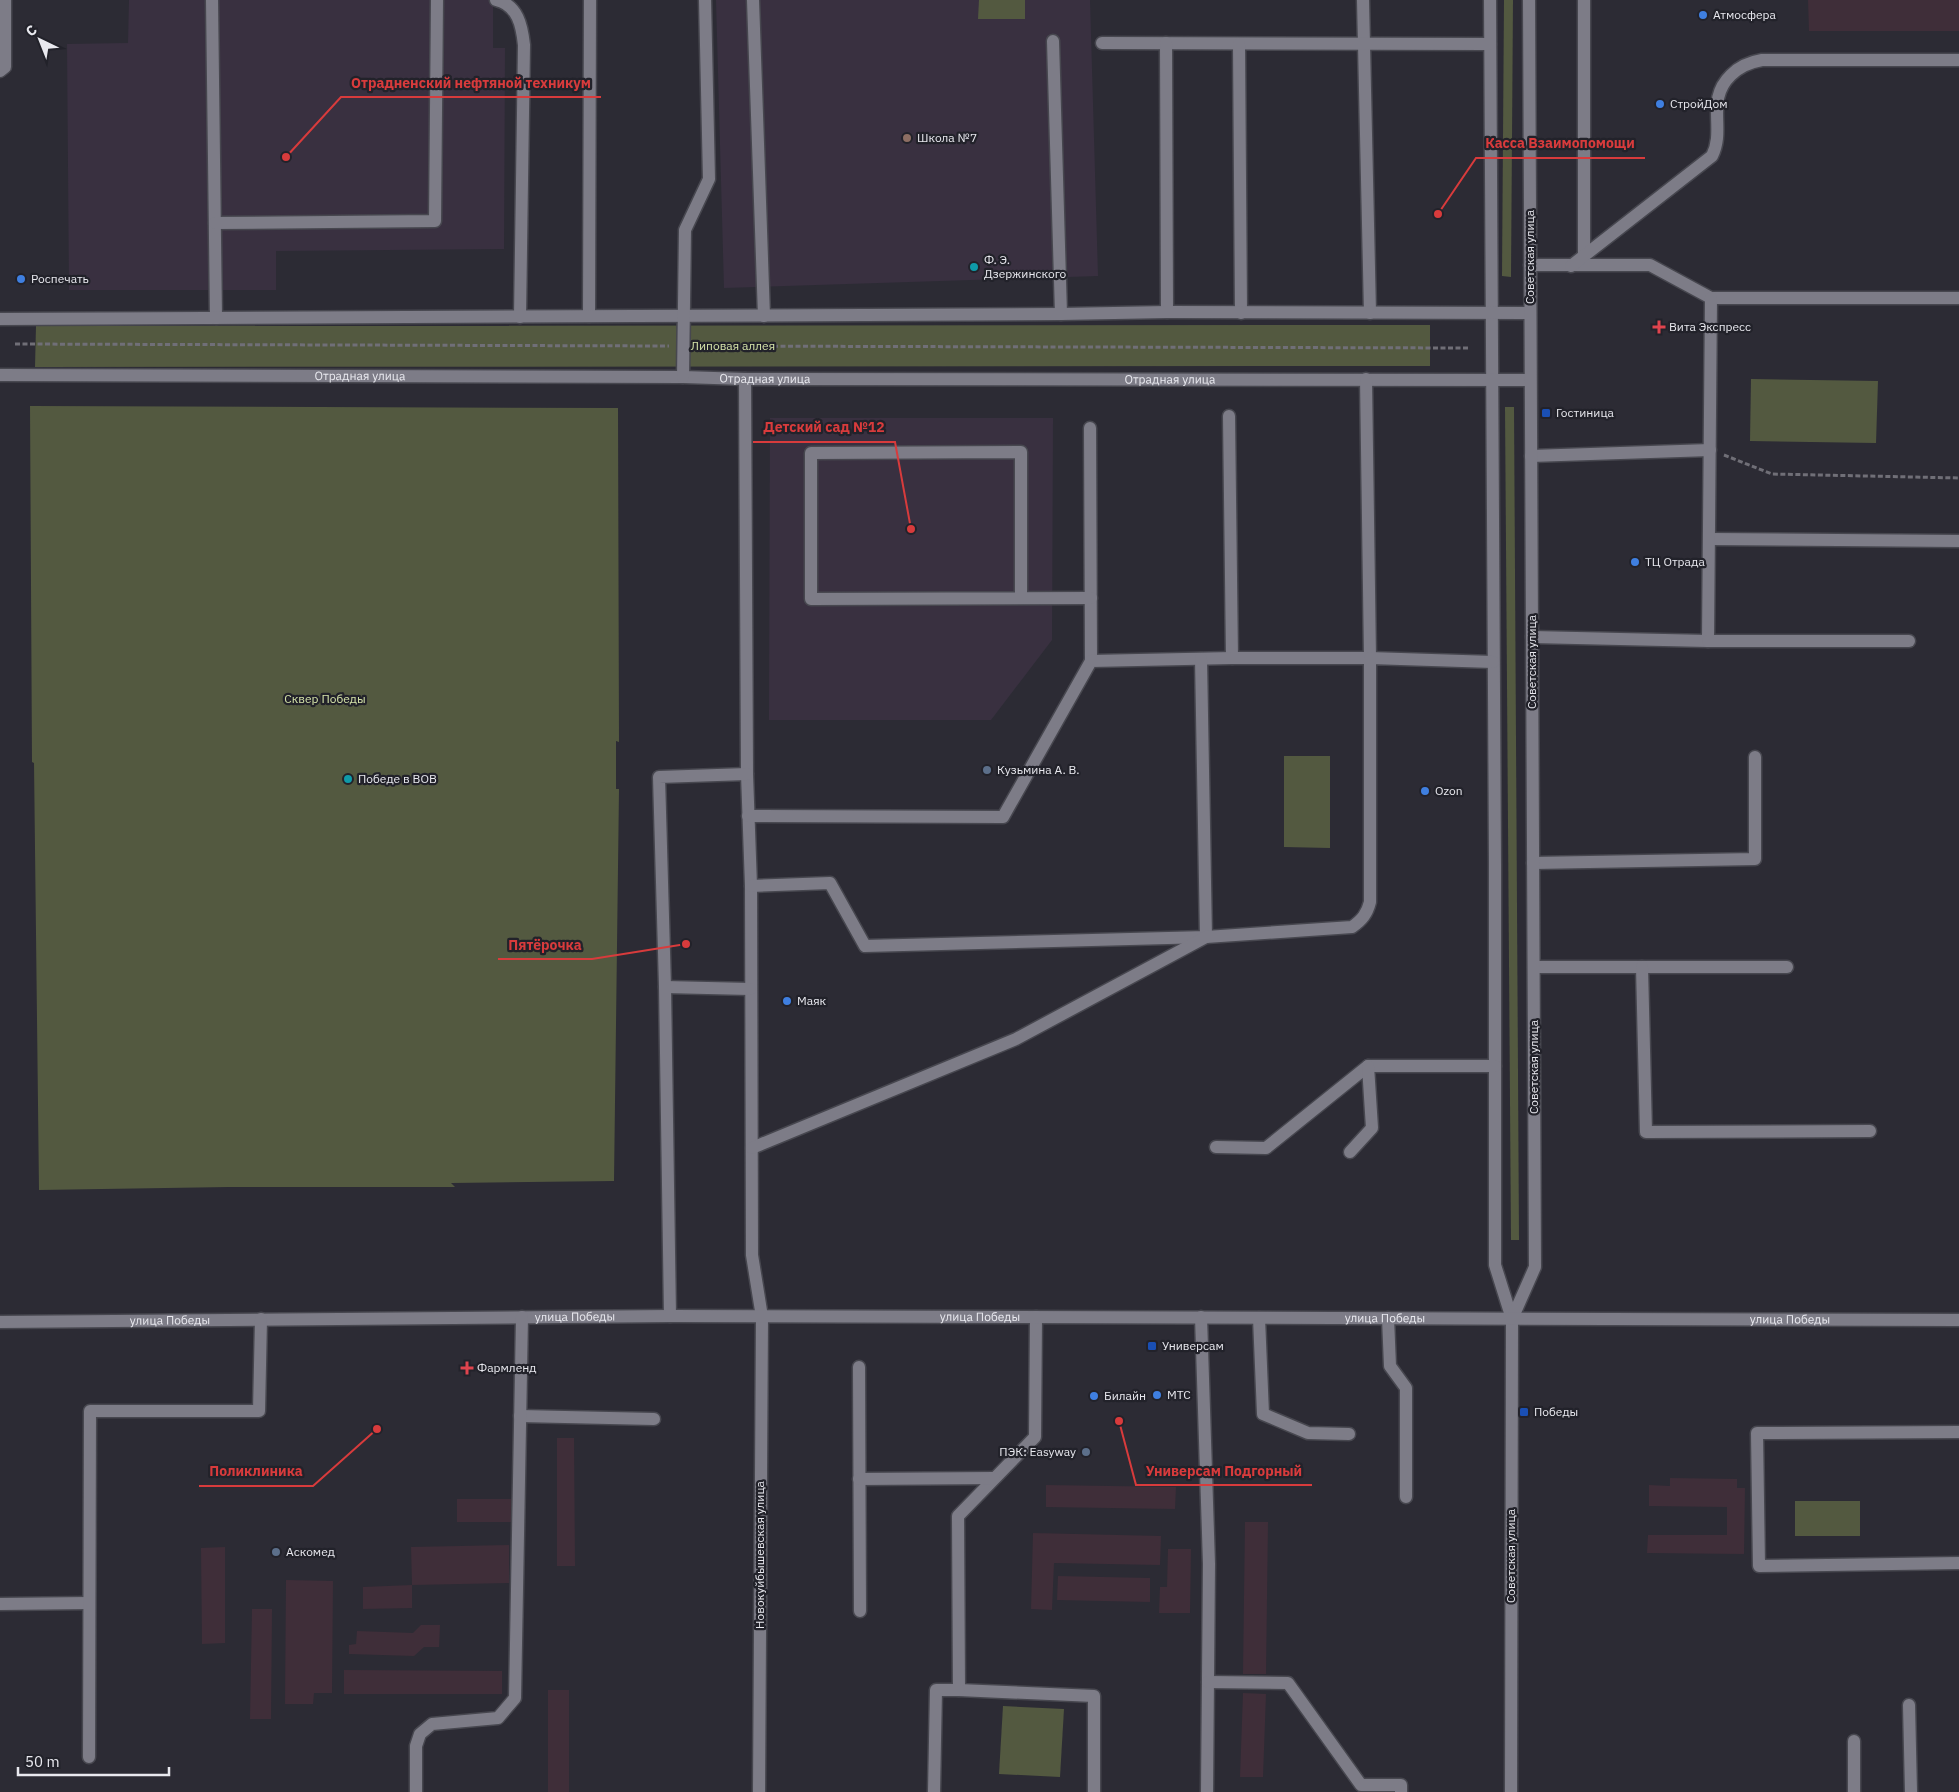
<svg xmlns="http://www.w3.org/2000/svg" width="1959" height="1792" font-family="'IBM Plex Sans',sans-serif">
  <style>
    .industrial { fill: #3f2e39 }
    .education { fill: #393040 }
    .green { fill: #535940 }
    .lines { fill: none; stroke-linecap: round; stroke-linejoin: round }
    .minor-casing { stroke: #47474f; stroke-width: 15 }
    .path { stroke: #706f77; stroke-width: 3; stroke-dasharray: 5 2.5; stroke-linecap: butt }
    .minor { stroke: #7d7c87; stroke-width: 12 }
    .shop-dot { fill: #3f7fe0; stroke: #22222a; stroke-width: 2 }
    .education-dot { fill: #8d6e63; stroke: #22222a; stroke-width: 2 }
    .culture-dot { fill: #0f9aa8; stroke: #22222a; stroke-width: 2 }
    .health-dot { fill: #e0444e; stroke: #22222a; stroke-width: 2 }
    .transit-dot { fill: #1a4fb4; stroke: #22222a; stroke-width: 2 }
    .service-dot { fill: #5c6f8a; stroke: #22222a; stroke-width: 2 }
    .labels { text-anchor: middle; stroke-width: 4.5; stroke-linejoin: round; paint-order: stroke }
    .poi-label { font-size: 12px; fill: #e9e9ef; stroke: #22222a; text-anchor: start }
    .street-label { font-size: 12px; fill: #e9e9ef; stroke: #22222a }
    .park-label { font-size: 12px; fill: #d5e3a9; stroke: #22222a }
    .leader { fill: none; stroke: #d83b3c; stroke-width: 2 }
    .callout-dot { fill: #d83b3c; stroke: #22222a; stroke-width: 2 }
    .callout-label { font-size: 14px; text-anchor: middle; font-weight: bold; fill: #d83b3c; stroke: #22222a; stroke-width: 4.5; stroke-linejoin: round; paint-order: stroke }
  </style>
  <rect width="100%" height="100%" fill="#2c2b34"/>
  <!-- industrial -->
  <g class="industrial">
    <path d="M 1808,0 L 1959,0 L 1959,31 L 1809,31 Z"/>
    <path d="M 557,1438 L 574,1438 L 575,1566 L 557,1566 Z"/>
    <path d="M 1670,1478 L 1737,1479 L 1737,1488 L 1745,1488 L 1744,1554 L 1647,1553 L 1648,1535 L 1727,1535 L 1727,1507 L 1649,1506 L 1649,1485 L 1670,1486 Z"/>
    <path d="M 1046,1485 L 1176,1487 L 1175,1509 L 1046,1507 Z"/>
    <rect x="457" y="1499" width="56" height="23"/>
    <path d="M 1245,1522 L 1268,1522 L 1266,1674 L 1243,1674 Z"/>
    <path d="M 1033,1533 L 1161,1536 L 1160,1565 L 1054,1563 L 1052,1610 L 1031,1609 Z"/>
    <path d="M 509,1545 L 509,1583 L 412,1585 L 412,1608 L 363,1609 L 363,1587 L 412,1585 L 411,1547 Z"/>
    <path d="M 225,1547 L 225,1643 L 202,1644 L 201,1548 Z"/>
    <path d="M 1168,1549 L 1191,1549 L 1190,1613 L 1159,1613 L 1160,1587 L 1167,1587 Z"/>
    <path d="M 1058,1576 L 1150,1578 L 1150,1602 L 1057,1600 Z"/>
    <path d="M 286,1580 L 333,1581 L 332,1693 L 314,1693 L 313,1704 L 285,1704 Z"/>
    <path d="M 252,1609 L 272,1609 L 271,1719 L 250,1719 Z"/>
    <path d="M 421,1625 L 440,1625 L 439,1647 L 424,1647 L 414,1656 L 349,1654 L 349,1645 L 356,1644 L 357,1631 L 413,1633 Z"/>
    <path d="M 344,1670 L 502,1671 L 502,1694 L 344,1694 Z"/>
    <rect x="548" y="1690" width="21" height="102"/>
    <path d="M 1243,1693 L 1266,1694 L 1263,1777 L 1240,1777 Z"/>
  </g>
  <!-- education -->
  <g class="education">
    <path d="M 129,0 L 493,0 L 493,48 L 505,48 L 504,249 L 276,251 L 276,290 L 69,290 L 67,44 L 128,43 Z"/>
    <path d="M 716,0 L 1090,0 L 1098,276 L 724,288 Z"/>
    <path d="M 770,418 L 1053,418 L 1052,640 L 991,720 L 769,720 Z"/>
  </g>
  <!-- green -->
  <g class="green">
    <path d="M 979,0 L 1025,0 L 1025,19 L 978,19 Z"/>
    <path d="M 1504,0 L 1513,0 L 1511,277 L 1502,276 Z"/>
    <path d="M 1430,325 L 1430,366 L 35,367 L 36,326 Z"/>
    <path d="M 1751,379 L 1878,381 L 1876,443 L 1750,441 Z"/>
    <path d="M 30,406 L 618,408 L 619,742 L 616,741 L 616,789 L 619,789 L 614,1181 L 451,1183 L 455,1187 L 229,1187 L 39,1190 L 34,763 L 32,762 Z"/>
    <path d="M 1505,407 L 1514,407 L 1519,1240 L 1511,1240 Z"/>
    <path d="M 1284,756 L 1330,756 L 1330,848 L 1284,847 Z"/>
    <rect x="1795" y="1501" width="65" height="35"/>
    <path d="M 1003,1706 L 1064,1709 L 1060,1777 L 999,1774 Z"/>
  </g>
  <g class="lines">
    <defs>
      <g id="minor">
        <path d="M 212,0 L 216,318"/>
        <path d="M 496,0 C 518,5 522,26 524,45 L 520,317"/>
        <path d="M 753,0 L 764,316"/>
        <path d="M 1363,0 L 1370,313"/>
        <path d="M 1490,0 L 1495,864 L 1495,1265 L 1512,1319 L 1511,1792"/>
        <path d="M 1584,0 L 1584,256"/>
        <path d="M 1053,41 L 1061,314"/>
        <path d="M 1102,43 L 1490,44"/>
        <path d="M 1166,43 L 1167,312"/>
        <path d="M 1239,44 L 1241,313"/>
        <path d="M 0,71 L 5,67 L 5,0"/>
        <path d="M 215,223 L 435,221 L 437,0"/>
        <path d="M 1530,265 L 1650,265 L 1711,298 L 1959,298"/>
        <path d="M 1571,266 L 1712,156 C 1726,129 1705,100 1731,75 C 1740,66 1750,62 1762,60 L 1959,60"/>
        <path d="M 589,316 L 590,0"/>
        <path d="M 0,319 L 1061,314 L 1167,312 L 1530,313"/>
        <path id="s1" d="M 0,375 L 683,377 L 745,379 L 1530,380"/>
        <path d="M 683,377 L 685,230 L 709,179 L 705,0"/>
        <path d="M 745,379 L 747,774 L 751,886 L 752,1255 L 762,1317 L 759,1792"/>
        <path d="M 1229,416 L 1232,658"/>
        <path d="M 1090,428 L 1091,661"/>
        <path d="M 1531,456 L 1710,450"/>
        <path d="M 1710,539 L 1959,541"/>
        <path d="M 1021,598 L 1021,452 L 811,453 L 811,599 L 1091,598"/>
        <path d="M 1532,637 L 1708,641 L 1711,298"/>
        <path d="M 1708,641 L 1909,641"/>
        <path d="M 748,816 L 1003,817 L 1091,661 L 1232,658 L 1370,658 L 1366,379"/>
        <path d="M 1533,863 L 1755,859 L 1755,757"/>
        <path d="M 751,886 L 830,883 L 865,946 L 1206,937 L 1201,659"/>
        <path d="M 1534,967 L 1787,967"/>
        <path d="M 1642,967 L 1646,1132 L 1870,1131"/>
        <path d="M 665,987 L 750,989"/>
        <path d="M 1216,1147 L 1266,1148 L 1368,1066 L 1495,1066"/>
        <path d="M 752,1148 L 1016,1039 L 1206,937 L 1352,927 C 1362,920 1367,914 1370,902 L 1370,658 L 1493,662"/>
        <path d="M 1350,1152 L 1372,1128 L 1368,1066"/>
        <path d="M 670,1316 L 665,987 L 659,777 L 747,774"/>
        <path d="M 1036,1317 L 1035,1437 L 958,1516 L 959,1690 L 1094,1696 L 1094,1792"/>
        <path d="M 1201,1317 L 1209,1564 L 1207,1792"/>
        <path d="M 1259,1318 L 1263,1414 L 1308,1433 L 1349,1434"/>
        <path d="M 1388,1318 L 1390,1366 L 1406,1388 L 1406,1497"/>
        <path d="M 1512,1319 L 1535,1267 L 1529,0"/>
        <path id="s2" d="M 0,1322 L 670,1316 L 1959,1320"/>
        <path d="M 859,1367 L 860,1611"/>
        <path d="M 520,1416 L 654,1419"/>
        <path d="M 1959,1432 L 1757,1433 L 1759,1566 L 1959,1563"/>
        <path d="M 859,1479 L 994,1478"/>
        <path d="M 0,1604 L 89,1603"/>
        <path d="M 1208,1682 L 1288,1683 L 1361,1785 L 1401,1785 L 1401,1792"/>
        <path d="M 1909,1705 L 1911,1792"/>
        <path d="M 1854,1741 L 1854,1792"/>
        <path d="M 89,1757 L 90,1411 L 259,1411 L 261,1319"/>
        <path d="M 416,1792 L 416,1746 L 420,1734 L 432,1724 L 498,1718 L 515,1698 L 522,1317"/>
        <path d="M 934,1792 L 936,1690 L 959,1690"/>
      </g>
    </defs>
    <!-- minor casing -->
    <use href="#minor" class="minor-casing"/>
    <!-- path -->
    <g class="path">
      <path d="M 15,344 L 669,346"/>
      <path d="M 698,346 L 1470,348"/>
      <path d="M 1724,455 L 1772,474 L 1959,478"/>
    </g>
    <!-- minor -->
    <use href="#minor" class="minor"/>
  </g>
  <!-- markers -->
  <g class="shop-dot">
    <circle cx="1703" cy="15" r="5"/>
    <circle cx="1660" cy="104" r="5"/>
    <circle cx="21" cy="279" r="5"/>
    <circle cx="1635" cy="562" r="5"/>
    <circle cx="1425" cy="791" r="5"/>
    <circle cx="787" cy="1001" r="5"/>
    <circle cx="1157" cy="1395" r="5"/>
    <circle cx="1094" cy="1396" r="5"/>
  </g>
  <circle class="education-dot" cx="907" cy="138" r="5"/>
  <g class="culture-dot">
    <circle cx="974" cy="267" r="5"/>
    <circle cx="348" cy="779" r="5"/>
  </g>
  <g class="health-dot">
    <path d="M1656.5 319.5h5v5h5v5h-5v5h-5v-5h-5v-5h5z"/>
    <path d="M464.5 1360.5h5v5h5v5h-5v5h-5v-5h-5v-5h5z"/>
  </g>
  <g class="transit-dot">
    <rect x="1541" y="408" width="10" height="10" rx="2.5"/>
    <rect x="1147" y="1341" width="10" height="10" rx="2.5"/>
    <rect x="1519" y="1407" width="10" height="10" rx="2.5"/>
  </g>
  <g class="service-dot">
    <circle cx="987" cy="770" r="5"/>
    <circle cx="1086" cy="1452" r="5"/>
    <circle cx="276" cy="1552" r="5"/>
  </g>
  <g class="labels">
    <!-- poi labels -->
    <g class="poi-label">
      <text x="1713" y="19">Атмосфера</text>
      <text x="1670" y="108">СтройДом</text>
      <text x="917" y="142">Школа №7</text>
      <text x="984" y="264">Ф. Э.<tspan x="984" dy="14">Дзержинского</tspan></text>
      <text x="31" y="283">Роспечать</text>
      <text x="1669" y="331">Вита Экспресс</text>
      <text x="1556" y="417">Гостиница</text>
      <text x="1645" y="566">ТЦ Отрада</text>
      <text x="997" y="774">Кузьмина А. В.</text>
      <text x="358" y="783">Победе в ВОВ</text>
      <text x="1435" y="795">Ozon</text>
      <text x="797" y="1005">Маяк</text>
      <text x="1162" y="1350">Универсам</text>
      <text x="477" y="1372">Фармленд</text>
      <text x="1167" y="1399">МТС</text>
      <text x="1104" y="1400">Билайн</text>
      <text x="1534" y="1416">Победы</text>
      <text x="1076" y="1456" text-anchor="end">ПЭК: Easyway</text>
      <text x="286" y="1556">Аскомед</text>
    </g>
    <!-- street labels -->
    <g class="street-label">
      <text transform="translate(1530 257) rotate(-90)" y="4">Советская улица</text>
      <text dy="4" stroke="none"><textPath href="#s1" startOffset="360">Отрадная улица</textPath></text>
      <text dy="4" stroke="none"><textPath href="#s1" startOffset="765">Отрадная улица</textPath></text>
      <text dy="4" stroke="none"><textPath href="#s1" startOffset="1170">Отрадная улица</textPath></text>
      <text transform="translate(1532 662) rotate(-90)" y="4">Советская улица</text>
      <text transform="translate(1534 1067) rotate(-90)" y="4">Советская улица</text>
      <text dy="4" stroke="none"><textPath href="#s2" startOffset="575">улица Победы</textPath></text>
      <text dy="4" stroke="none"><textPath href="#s2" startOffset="980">улица Победы</textPath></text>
      <text dy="4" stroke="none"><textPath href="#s2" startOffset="1385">улица Победы</textPath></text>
      <text dy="4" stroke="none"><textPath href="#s2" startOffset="170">улица Победы</textPath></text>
      <text dy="4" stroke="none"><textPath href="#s2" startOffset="1790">улица Победы</textPath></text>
      <text transform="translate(760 1555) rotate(-90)" y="4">Новокуйбышевская улица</text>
      <text transform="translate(1511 1556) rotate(-90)" y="4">Советская улица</text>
    </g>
    <!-- park labels -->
    <g class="park-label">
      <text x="733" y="350">Липовая аллея</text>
      <text x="325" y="703">Сквер Победы</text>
    </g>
  </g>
  <!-- callouts -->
  <path class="leader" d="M286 157L341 97H601M1438 214L1476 158H1645M911 529L895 442H753M686 944L592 959H498M1119 1421L1136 1485H1312M377 1429L313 1486H199"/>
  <g class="callout-dot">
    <circle cx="286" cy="157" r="5"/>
    <circle cx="1438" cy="214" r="5"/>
    <circle cx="911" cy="529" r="5"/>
    <circle cx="686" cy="944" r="5"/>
    <circle cx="1119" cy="1421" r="5"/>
    <circle cx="377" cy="1429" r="5"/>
  </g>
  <g class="callout-label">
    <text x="471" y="88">Отрадненский нефтяной техникум</text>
    <text x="1560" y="148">Касса Взаимопомощи</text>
    <text x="824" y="432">Детский сад №12</text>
    <text x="545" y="950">Пятёрочка</text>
    <text x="1224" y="1476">Универсам Подгорный</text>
    <text x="256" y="1476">Поликлиника</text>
  </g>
  <!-- north arrow -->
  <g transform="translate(40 40) rotate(317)" stroke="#22222a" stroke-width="4" paint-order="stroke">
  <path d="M0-4L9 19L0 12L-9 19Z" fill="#e9e9ef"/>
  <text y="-8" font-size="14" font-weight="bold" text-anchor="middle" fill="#e9e9ef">С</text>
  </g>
  <!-- scale -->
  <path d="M18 1767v8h151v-8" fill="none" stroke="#e9e9ef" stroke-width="2.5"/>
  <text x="25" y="1767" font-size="15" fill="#e9e9ef" stroke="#22222a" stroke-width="4" paint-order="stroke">50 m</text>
</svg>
